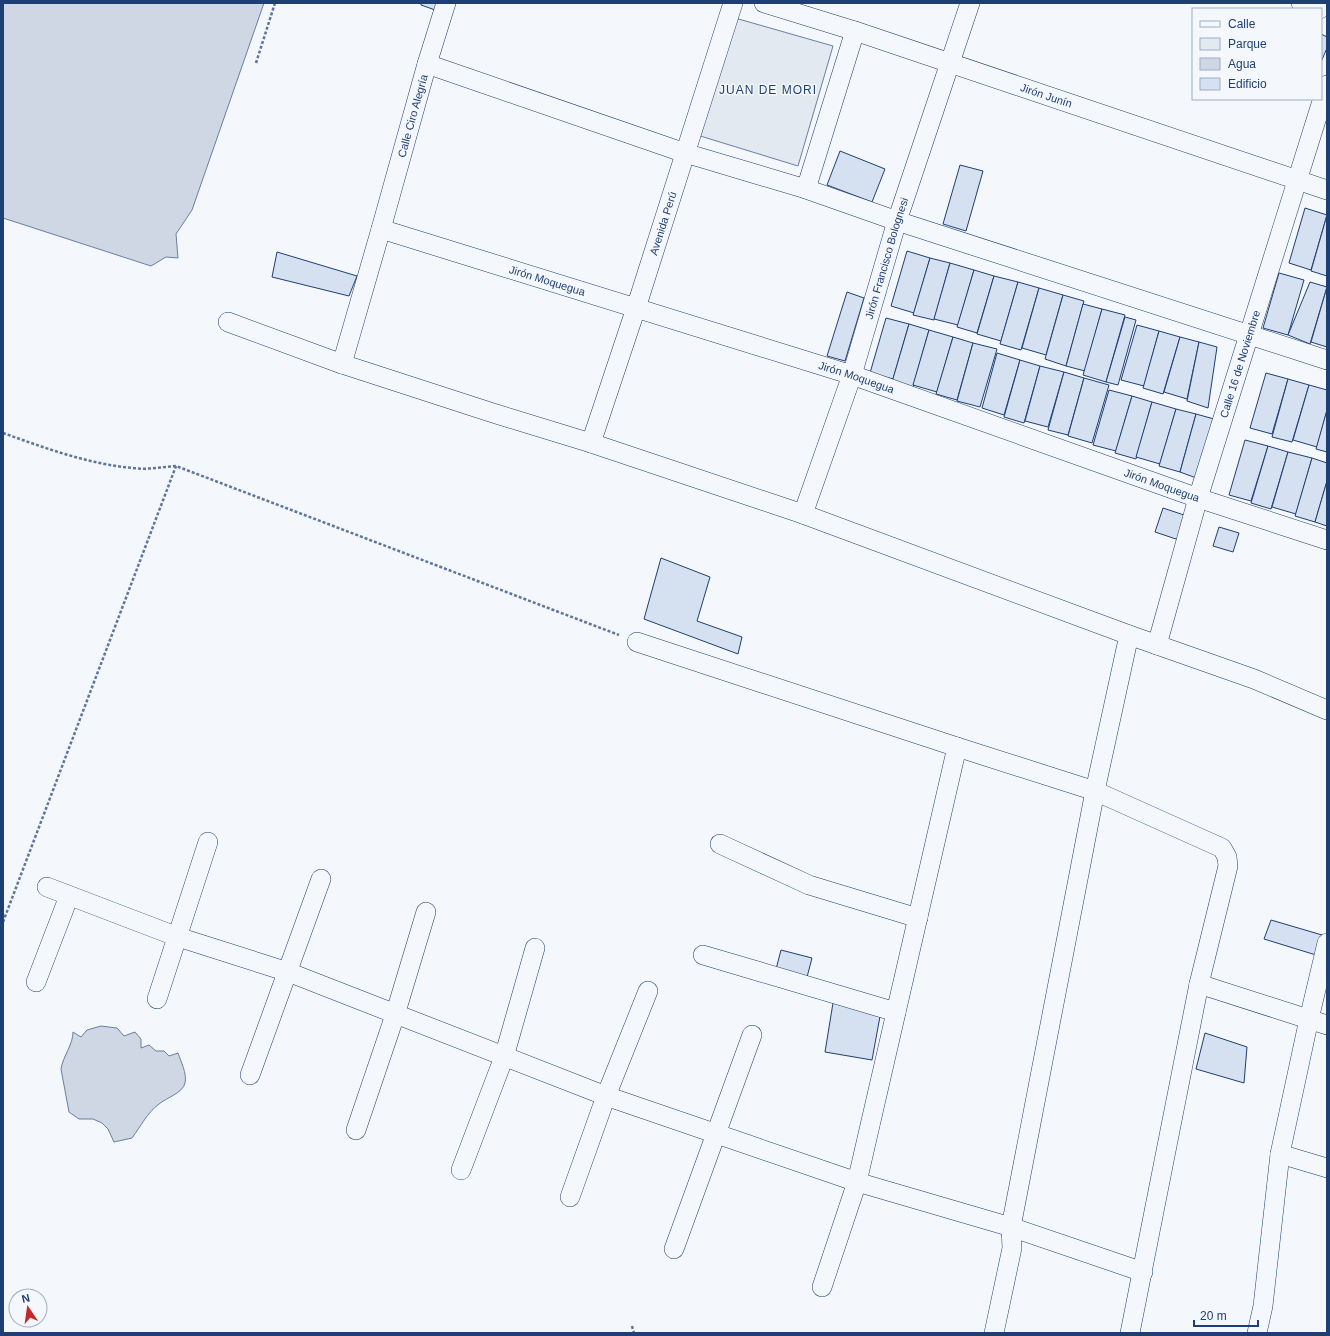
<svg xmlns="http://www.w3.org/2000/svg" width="1330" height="1336" font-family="Arial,sans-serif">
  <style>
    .green { fill: #e3e9f0; stroke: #687fa3 }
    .water { fill: #cfd7e4; stroke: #687fa3 }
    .building { fill: #d5e0f0; stroke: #1d3f73 }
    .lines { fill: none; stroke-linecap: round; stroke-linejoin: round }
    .street-casing { stroke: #1d3f73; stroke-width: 20 }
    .path { stroke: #5e769c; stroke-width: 2.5; stroke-dasharray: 3 2; stroke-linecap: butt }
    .street { stroke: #f4f7fb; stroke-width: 19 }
    .labels { text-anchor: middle; stroke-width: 3; stroke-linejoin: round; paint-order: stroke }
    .street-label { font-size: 11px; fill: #1d3f73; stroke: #f4f7fb }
    .neighbourhood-label { font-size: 12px; letter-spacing: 1px; fill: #1d3f73; stroke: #f4f7fb }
  </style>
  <rect width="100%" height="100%" fill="#f4f7fb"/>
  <!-- green -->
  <path class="green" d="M 735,18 L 833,46 L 798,166 L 697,135 Z"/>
  <!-- water -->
  <g class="water">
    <path d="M 3,3 L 264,3 L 192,210 L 176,234 L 178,258 L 166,257 L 151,266 L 3,218 Z"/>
    <path d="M 101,1026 L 117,1028 L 124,1036 L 135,1032 L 141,1039 L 141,1048 L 149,1045 L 156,1051 L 164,1051 L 169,1056 L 178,1053 C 181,1062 187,1073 185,1083 C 183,1093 166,1098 159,1104 C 147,1113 141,1126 132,1138 L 114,1142 L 108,1129 L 102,1123 L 93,1119 L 79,1119 L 69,1112 L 61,1069 C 63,1056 73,1045 73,1032 L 81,1037 L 87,1030 Z"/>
  </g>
  <!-- building -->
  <g class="building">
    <path d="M 421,3 L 441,3 L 438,11 L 421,5 Z"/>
    <path d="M 1321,34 L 1327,37 L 1327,48 L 1321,62 Z"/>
    <path d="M 840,151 L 885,169 L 872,202 L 827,185 Z"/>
    <path d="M 960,165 L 983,171 L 966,231 L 943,224 Z"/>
    <path d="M 1305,208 L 1327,215 L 1311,270 L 1289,263 Z"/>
    <path d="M 1327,215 L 1327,276 L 1311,271 Z"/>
    <path d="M 907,251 L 930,258 L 914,313 L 891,306 Z"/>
    <path d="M 277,252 L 357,276 L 349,296 L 272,277 Z"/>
    <path d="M 930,258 L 950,263 L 934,320 L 913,315 Z"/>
    <path d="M 950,263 L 974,270 L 958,325 L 934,319 Z"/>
    <path d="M 974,270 L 994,276 L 977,333 L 957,327 Z"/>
    <path d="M 1279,273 L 1304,280 L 1288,335 L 1263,328 Z"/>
    <path d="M 994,276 L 1018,282 L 1001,341 L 977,334 Z"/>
    <path d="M 1018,282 L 1039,288 L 1021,350 L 1000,344 Z"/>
    <path d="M 1310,282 L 1327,287 L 1310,344 L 1288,335 Z"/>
    <path d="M 1327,287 L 1327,347 L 1311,342 Z"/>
    <path d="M 1039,288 L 1063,295 L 1046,355 L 1022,348 Z"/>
    <path d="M 847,292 L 864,298 L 845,361 L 827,356 Z"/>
    <path d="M 1063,295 L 1084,301 L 1066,366 L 1045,359 Z"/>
    <path d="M 1083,304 L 1102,309 L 1085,371 L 1066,366 Z"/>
    <path d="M 1102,309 L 1125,315 L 1106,382 L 1083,375 Z"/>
    <path d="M 1125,317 L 1136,320 L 1118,385 L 1106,382 Z"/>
    <path d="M 886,318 L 909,324 L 893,379 L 870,373 Z"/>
    <path d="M 909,324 L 929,330 L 913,387 L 892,382 Z"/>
    <path d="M 1137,325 L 1159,331 L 1144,386 L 1121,380 Z"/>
    <path d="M 929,330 L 953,337 L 937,392 L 913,385 Z"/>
    <path d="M 1159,331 L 1180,337 L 1163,394 L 1143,388 Z"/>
    <path d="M 953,337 L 973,343 L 957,400 L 936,394 Z"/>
    <path d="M 1180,337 L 1199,342 L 1187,399 L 1164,392 Z"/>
    <path d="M 1199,342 L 1217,347 L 1208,408 L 1187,401 Z"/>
    <path d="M 973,343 L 997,349 L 980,407 L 957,401 Z"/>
    <path d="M 997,353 L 1020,360 L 1004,415 L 982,408 Z"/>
    <path d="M 1020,360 L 1040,366 L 1024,423 L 1004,417 Z"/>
    <path d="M 1040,366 L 1064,372 L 1048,427 L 1025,421 Z"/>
    <path d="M 1064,372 L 1084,378 L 1068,435 L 1048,430 Z"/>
    <path d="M 1266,373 L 1288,379 L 1272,434 L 1250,428 Z"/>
    <path d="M 1084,378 L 1109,385 L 1092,443 L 1068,436 Z"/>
    <path d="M 1288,379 L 1309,385 L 1292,442 L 1272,437 Z"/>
    <path d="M 1309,385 L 1327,390 L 1327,410 L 1317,447 L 1293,440 Z"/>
    <path d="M 1109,390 L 1132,396 L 1116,451 L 1093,445 Z"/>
    <path d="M 1132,396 L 1152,402 L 1136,459 L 1115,453 Z"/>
    <path d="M 1152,402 L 1176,409 L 1160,464 L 1136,457 Z"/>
    <path d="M 1176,409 L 1196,414 L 1180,472 L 1159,466 Z"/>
    <path d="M 1327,410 L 1327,452 L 1316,449 Z"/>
    <path d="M 1196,414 L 1214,419 L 1199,479 L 1180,472 Z"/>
    <path d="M 1245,440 L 1268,446 L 1251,501 L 1229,495 Z"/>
    <path d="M 1268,446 L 1288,452 L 1271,509 L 1251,503 Z"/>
    <path d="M 1288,452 L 1312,458 L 1296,514 L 1272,507 Z"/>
    <path d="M 1312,458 L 1327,463 L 1327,481 L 1315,522 L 1295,516 Z"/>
    <path d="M 1327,481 L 1327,526 L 1315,522 Z"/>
    <path d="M 1163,508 L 1187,516 L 1179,540 L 1155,532 Z"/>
    <path d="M 1219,527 L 1239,533 L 1233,552 L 1213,546 Z"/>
    <path d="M 661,558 L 710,577 L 697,621 L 742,637 L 738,654 L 644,619 Z"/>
    <path d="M 1271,920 L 1322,935 L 1316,955 L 1264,939 Z"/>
    <path d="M 781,950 L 812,958 L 806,981 L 775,973 Z"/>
    <path d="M 833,1003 L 881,1011 L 872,1060 L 825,1052 Z"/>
    <path d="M 1205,1033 L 1247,1047 L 1244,1083 L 1196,1069 Z"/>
  </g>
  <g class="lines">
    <defs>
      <g id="street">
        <path id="s1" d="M 764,3 L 855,31 L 1327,190"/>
        <path d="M 1301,3 L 1320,9"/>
        <path d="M 427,64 L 685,153 L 806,189 L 897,221 L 1327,360"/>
        <path d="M 806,189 L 855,31"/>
        <path id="s2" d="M 381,229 L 852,375 L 1198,498 L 1327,540"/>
        <path d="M 228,322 L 342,364 L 493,413 L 591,443 L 803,514 L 1129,635 L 1254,679 L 1327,710"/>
        <path id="s3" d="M 342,364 L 381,229 L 427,64 L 446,3"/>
        <path id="s4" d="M 591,443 L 636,308 L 733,3"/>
        <path id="s5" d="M 803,514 L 852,375 L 897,221 L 970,3"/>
        <path d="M 637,642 L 957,747 L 1095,791 L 1222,848 L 1227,857 L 1228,866 L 1199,984 L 1130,1333"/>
        <path id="s6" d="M 1157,645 L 1198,498 L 1327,85"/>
        <path d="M 720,844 L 809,885 L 918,918"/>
        <path d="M 47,887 L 178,937 L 288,972 L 606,1096 L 857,1182 L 1011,1227 L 1143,1272"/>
        <path d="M 703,955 L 896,1012"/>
        <path d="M 36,982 L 69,896"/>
        <path d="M 1199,984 L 1327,1025"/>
        <path d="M 157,999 L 208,842"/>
        <path d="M 250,1075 L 321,879"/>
        <path d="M 356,1130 L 395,1015 L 426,912"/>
        <path d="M 1280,1154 L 1327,1168"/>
        <path d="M 461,1170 L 504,1057 L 535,948"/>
        <path d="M 570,1197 L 606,1096 L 648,991"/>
        <path d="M 674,1249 L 752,1035"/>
        <path d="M 822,1287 L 857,1182 L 957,747"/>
        <path d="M 994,1333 L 1012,1248 L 1011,1227 L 1095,791 L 1129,635"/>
        <path d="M 1257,1333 L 1263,1306 L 1280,1154 L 1309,1019 L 1327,943"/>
      </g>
    </defs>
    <!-- street casing -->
    <use href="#street" class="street-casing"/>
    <!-- path -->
    <g class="path">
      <path d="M 256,63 L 275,3"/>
      <path d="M 3,433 C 45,448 88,464 133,468 C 147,470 162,467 176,466 L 619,635"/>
      <path d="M 3,922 L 176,466"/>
      <path d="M 632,1326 L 634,1333"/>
    </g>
    <!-- street -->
    <use href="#street" class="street"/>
  </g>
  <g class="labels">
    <!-- street labels -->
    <g class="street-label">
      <text dy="4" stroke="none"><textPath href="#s1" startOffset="297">Jirón Junín</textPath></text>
      <text dy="4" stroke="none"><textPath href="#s3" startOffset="258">Calle Ciro Alegría</textPath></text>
      <text dy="4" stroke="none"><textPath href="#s4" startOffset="231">Avenida Perú</textPath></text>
      <text dy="4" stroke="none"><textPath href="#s5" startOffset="269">Jirón Francisco Bolognesi</textPath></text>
      <text dy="4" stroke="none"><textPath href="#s2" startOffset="174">Jirón Moquegua</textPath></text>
      <text dy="4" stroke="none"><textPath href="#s6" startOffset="293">Calle 16 de Noviembre</textPath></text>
      <text dy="4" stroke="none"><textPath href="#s2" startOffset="498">Jirón Moquegua</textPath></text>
      <text dy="4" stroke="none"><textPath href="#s2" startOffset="822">Jirón Moquegua</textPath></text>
    </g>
    <!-- neighbourhood labels -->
    <g class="neighbourhood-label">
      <text x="768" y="94">JUAN DE MORI</text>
    </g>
  </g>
  <!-- border -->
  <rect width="1330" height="1336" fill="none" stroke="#1d3f73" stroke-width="8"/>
  <!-- legend -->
  <rect x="1192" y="8" width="130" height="92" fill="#f4f7fb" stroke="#9eadc5"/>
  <rect x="1200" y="21" width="20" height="6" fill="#f4f7fb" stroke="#9eadc5"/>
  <text x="1228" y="28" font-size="12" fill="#1d3f73">Calle</text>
  <rect x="1200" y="38" width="20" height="12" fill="#e3e9f0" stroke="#9eadc5"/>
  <text x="1228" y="48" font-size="12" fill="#1d3f73">Parque</text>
  <rect x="1200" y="58" width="20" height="12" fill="#cfd7e4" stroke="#9eadc5"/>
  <text x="1228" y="68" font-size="12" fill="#1d3f73">Agua</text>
  <rect x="1200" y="78" width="20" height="12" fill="#d5e0f0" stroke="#9eadc5"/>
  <text x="1228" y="88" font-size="12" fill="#1d3f73">Edificio</text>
  <!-- north arrow -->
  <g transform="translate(28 1308) rotate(347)"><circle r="19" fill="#f4f7fb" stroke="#9eadc5"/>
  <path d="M0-3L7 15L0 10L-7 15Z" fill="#c62828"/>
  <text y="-6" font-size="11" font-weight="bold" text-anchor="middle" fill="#1d3f73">N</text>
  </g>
  <!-- scale -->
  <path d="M1194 1320v6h64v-6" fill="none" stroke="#1d3f73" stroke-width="2"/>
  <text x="1200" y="1320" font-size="12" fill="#1d3f73" stroke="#f4f7fb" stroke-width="3" paint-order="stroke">20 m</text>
</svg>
